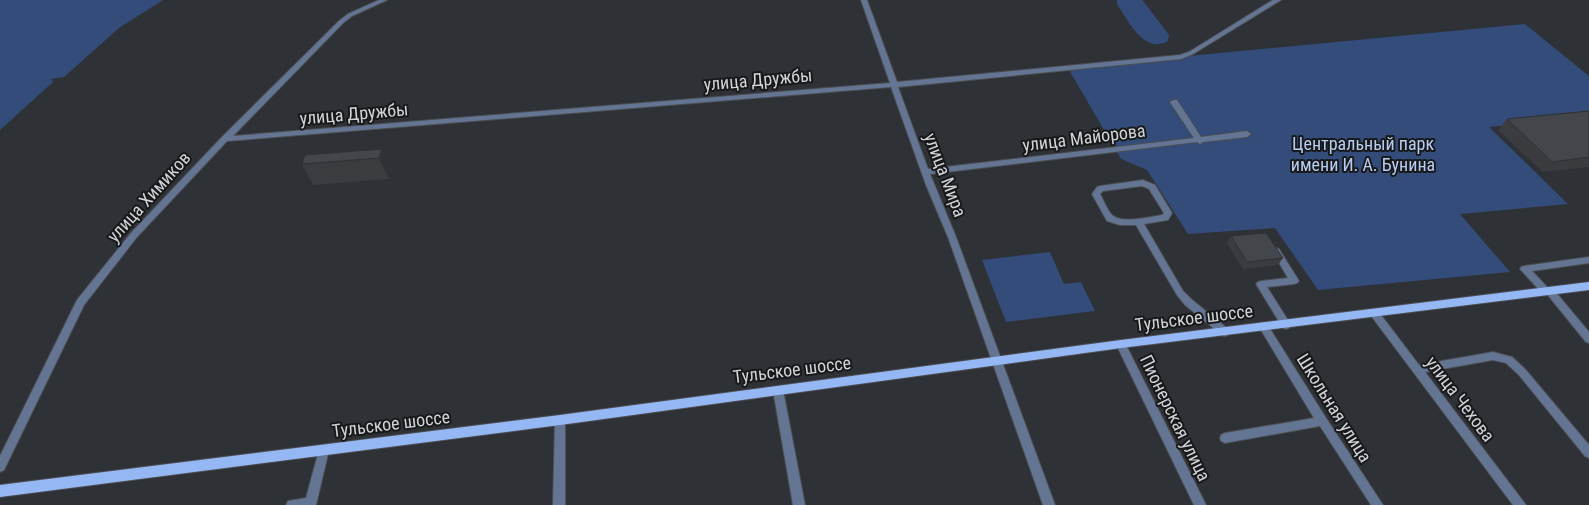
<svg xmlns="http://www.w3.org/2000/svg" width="1589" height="505" font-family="'Roboto Condensed',sans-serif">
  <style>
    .green { fill: #334c79 }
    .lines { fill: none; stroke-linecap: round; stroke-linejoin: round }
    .minor-casing { stroke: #4c4e53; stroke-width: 2 }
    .major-casing { stroke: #4c4e53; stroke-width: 2 }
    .minor { fill: #647593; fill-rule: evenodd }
    .major { fill: #95b8f5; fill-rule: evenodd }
    .wall { fill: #3a3c40 }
    .shaded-wall { fill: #2f3134 }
    .building { fill: #43464b; stroke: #2f3134 }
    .labels { text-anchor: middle; stroke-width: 4; stroke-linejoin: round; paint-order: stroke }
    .street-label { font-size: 18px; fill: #d2d4d7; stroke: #17191b }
    .park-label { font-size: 18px; fill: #b8cdf3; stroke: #17191b }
  </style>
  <rect width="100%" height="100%" fill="#2e3136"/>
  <!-- green -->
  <g class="green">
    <path d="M 0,0 L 163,0 L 119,28 L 64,77 L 51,79 L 53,82 L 0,130 Z"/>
    <path d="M 1117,0 L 1142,0 L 1144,2 L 1169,35 L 1168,41 C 1144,55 1128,20 1117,4 Z"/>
    <path d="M 1525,24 L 1589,76 L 1589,117 L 1489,127 L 1568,204 L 1460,214 L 1510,272 L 1318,290 L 1275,228 L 1188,234 L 1147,170 L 1121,159 L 1069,70 L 1115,63 Z"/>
    <path d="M 1050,252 L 1064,284 L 1081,282 L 1095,311 L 1006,322 L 982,260 Z"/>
  </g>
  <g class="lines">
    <defs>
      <g id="minor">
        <path d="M 379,0 L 387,0 L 352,16 L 343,23 L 233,136 L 890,83 L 861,0 L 867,0 L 897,82 L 1180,55 L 1189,52 L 1273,0 L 1281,0 L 1193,54 L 1181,59 L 898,87 L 928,169 L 1194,138 L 1170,102 L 1174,100 L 1177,100 L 1201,137 L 1247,131 L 1251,134 L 1247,137 L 1203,142 L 1200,144 L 1197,142 L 930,174 L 956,237 L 1055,505 L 1043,505 L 948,237 L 926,185 L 891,87 L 227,141 L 137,237 L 84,305 L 4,470 L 0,472 L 0,456 L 77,300 L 131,233 L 222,137 L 339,21 L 348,14 Z"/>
        <path d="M 1143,180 L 1155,185 L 1172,213 L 1168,220 L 1144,224 L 1183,291 L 1191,299 L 1228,329 L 1230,332 L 1228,335 L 1225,336 L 1222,335 L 1185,305 L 1177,295 L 1136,225 L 1120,225 L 1107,221 L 1092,194 L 1097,187 L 1100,186 ZM 1142,186 L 1149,189 L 1164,213 L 1162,215 C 1150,217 1121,224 1112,215 C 1107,210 1104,201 1100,194 L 1103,191 Z"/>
        <path d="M 1276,248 L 1279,249 L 1299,281 L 1297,283 L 1294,284 L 1267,287 L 1291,325 L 1289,328 L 1286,329 L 1283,328 L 1256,284 L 1258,282 L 1261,281 L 1288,278 L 1272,251 Z"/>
        <path d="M 1589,257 L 1589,263 L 1532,271 L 1548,288 L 1553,289 L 1589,332 L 1589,343 L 1586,342 L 1547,294 L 1542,293 L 1520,269 L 1521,267 L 1524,266 Z"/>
        <path d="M 1375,310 L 1378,311 L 1419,365 L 1493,352 L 1512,357 L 1525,369 L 1589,445 L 1589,458 L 1585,456 L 1519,375 L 1506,363 L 1493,360 L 1425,372 L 1526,505 L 1513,505 L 1372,317 L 1370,314 L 1372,311 Z"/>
        <path d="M 1264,323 L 1267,324 L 1326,418 L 1383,505 L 1371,505 L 1320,426 L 1225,443 L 1221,441 L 1220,438 L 1221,435 L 1225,433 L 1314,418 L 1261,330 L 1259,327 L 1261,324 Z"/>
        <path d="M 1121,340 L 1124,341 L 1206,505 L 1194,505 L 1116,344 L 1118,341 Z"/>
        <path d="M 778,386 L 782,387 L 783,390 L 805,505 L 793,505 L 773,390 L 774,387 Z"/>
        <path d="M 560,416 L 564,417 L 565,420 L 565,505 L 553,505 L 555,420 L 556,417 Z"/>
        <path d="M 324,445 L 328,447 L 329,450 L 316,505 L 286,505 L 288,501 L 306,498 L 319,450 L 320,447 Z"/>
      </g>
      <path id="major" d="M 1589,282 L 1589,290 L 1121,348 L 560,425 L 0,497 L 0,485 L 560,415 L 1121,340 Z"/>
    </defs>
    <!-- minor casing -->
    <use href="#minor" class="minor-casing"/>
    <!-- major casing -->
    <use href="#major" class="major-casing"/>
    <!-- minor -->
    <use href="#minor" class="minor"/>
    <!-- major -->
    <use href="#major" class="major"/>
  </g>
  <!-- wall -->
  <g class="wall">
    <path d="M 1589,111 L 1589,167 L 1543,172 L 1498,130 L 1507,119 Z"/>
    <path d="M 382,149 L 392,170 L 389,179 L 313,185 L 302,164 Z"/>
    <path d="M 1231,236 L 1283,258 L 1278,265 L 1243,269 L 1227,243 Z"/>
  </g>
  <!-- shaded-wall -->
  <path class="shaded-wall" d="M 382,149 L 392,170 L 389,179 L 379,158 Z"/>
  <!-- building -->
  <g class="building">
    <path d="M 1589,111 L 1589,157 L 1552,162 L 1507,119 Z"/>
    <path d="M 382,149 L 379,158 L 302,164 L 305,155 Z"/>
    <path d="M 1266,233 L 1283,258 L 1247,262 L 1231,236 Z"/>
  </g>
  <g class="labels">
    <!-- street labels -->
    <g class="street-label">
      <text transform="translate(758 80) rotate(-5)" y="6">улица Дружбы</text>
      <text transform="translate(354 114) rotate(-5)" y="6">улица Дружбы</text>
      <text transform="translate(1084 138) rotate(-7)" y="6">улица Майорова</text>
      <text transform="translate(945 175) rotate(69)" y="6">улица Мира</text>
      <text transform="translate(149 197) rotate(-48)" y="6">улица Химиков</text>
      <text transform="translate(1194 318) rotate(-7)" y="6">Тульское шоссе</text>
      <text transform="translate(792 370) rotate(-7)" y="6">Тульское шоссе</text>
      <text transform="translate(1460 399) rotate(53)" y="6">улица Чехова</text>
      <text transform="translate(1334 408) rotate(58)" y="6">Школьная улица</text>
      <text transform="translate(1175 418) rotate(64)" y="6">Пионерская улица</text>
      <text transform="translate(391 424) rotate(-7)" y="6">Тульское шоссе</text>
    </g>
    <!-- park labels -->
    <g class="park-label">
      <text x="1363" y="150">Центральный парк<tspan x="1363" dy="21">имени И. А. Бунина</tspan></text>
    </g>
  </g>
</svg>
